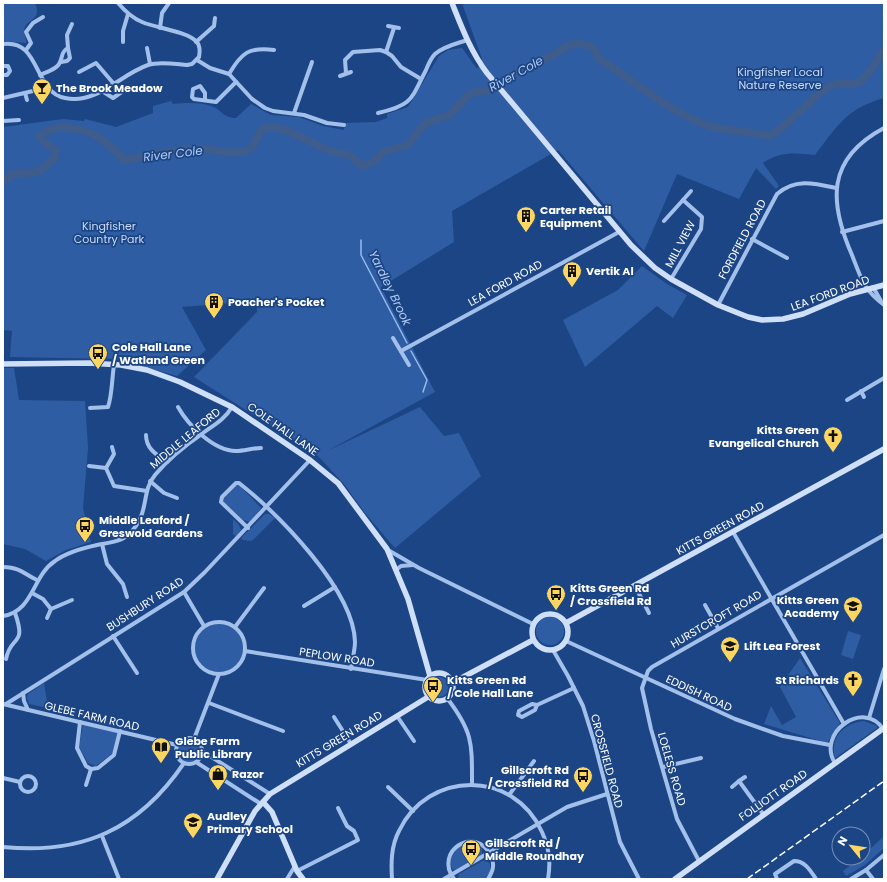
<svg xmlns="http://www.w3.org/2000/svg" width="887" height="882" font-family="Poppins,sans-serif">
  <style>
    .green { fill: #2f5da3 }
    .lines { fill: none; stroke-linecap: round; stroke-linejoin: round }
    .stream { stroke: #96baed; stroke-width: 1.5 }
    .river { stroke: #3e5c8c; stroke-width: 8 }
    .street { stroke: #a3c0eb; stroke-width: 4 }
    .secondary { stroke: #cfdff8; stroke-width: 5.5 }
    .rail { stroke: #fff; stroke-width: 1.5; stroke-dasharray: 7 3; stroke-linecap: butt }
    .labels { text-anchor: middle; stroke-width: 3.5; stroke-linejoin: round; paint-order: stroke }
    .park-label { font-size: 11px; fill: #c8dbf8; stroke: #1c4585 }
    .poi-label { font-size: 11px; font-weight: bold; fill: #fff; stroke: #1c4585; text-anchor: start }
    .street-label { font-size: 11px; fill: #fff; stroke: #1c4585 }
    .water-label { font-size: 12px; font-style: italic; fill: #aecaf2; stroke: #1c4585 }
  </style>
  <rect width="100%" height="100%" fill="#1c4585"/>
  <!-- green -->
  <g class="green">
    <path d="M 3,3 L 35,3 C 43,22 25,18 24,31 C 24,35 27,39 26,43 L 3,41 Z"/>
    <path d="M 462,3 L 884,3 L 884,98 C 846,109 838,125 815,155 C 797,153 779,151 763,163 L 779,186 L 776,189 L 756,168 L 739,199 L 677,174 L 644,251 L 558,150 L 452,211 L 454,242 L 381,287 L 435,392 L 327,451 L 420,407 L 444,436 L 459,433 L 481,476 L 395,548 L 365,513 L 344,484 L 318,456 L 194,377 L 257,312 L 257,301 L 182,307 L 206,350 L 177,376 L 117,359 L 10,357 L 12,331 L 3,330 L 3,127 L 63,119 L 84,121 L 85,119 L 116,127 L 153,113 L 153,106 L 171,101 L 173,104 C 185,103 199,102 211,106 C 222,109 222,118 236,118 L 251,104 L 271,115 L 299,117 L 323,126 L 344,130 L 345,123 L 376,122 L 387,118 L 387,114 L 408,107 L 439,56 L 448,50 L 462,48 L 477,69 L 482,59 Z"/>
    <path d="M 642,266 L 667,284 L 687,295 L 673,318 L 657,306 L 585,367 L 563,320 L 618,290 Z"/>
    <path d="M 3,368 L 14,368 L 19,400 L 85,401 L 88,448 L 83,508 L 91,542 L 66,550 L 46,561 L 25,549 L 3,544 Z"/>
    <path d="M 239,485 L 261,508 L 250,522 L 243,520 L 224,502 L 224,499 L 235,486 Z"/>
    <path d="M 265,514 L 269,514 L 275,518 L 252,541 L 243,540 L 241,538 Z"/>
    <path d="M 233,519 L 239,525 L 241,530 L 236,536 L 233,534 Z"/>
    <circle cx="550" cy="631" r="14"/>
    <circle cx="219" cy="648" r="24"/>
    <path d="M 848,631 L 861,635 L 853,659 L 841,655 Z"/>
    <path d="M 800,658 L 840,723 L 827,743 L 764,724 L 771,706 L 782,725 L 796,717 L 780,687 Z"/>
    <circle cx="439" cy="687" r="10"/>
    <path d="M 44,683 L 48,708 L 29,704 L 27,698 L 28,694 Z"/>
    <path d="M 864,721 L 877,726 L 877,728 L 835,758 C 829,738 844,723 864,721 Z"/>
    <path d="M 83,724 L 118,732 L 113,753 L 96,766 L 88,763 L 79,747 Z"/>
    <circle cx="188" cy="751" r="11"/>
    <path d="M 884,836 L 884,848 L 865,865 L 846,876 L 843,871 L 860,858 L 863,858 L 863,856 Z"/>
    <path d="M 467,843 L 475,843 L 482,847 L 482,854 L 455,870 L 452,869 L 450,861 C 454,852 457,846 467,843 Z"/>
    <path d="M 486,859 L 490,864 L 490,872 L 485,879 L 458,879 L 459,874 Z"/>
  </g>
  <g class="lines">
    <!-- stream -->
    <g class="stream">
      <path d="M 361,240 L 361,255 L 407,343"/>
      <path d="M 411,351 L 427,380 L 423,392"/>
    </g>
    <!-- river -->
    <path class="river" d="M 3,182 L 12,174 L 37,172 L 52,161 L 56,155 L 55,150 L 43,141 L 40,136 C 56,121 88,129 104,141 C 111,147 118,154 125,160 C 150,156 178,148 203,149 C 218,150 232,155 246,151 C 261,146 253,126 273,127 C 287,128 314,144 327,150 C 333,153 341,152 348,155 C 353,157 358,163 362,166 L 373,162 L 385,151 L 408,145 L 420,129 L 428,122 L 450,115 L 467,96 L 471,93 L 490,90 L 531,64 L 552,56 L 567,46 L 580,43 L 594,48 L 599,59 C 632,79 677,118 713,127 C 731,131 751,132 770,136 C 791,123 805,104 825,89 C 840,78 847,88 860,82 C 867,78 879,57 884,50"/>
    <!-- street -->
    <g class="street">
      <path d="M 388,26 L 399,28"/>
      <path d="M 160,28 L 162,13 L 169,3"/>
      <path d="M 123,42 L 123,31 L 128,14"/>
      <path d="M 196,42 L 214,26 L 215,18"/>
      <path d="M 3,44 C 41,39 33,92 65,98 C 97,105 119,75 148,65 C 159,61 175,64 187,65 L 192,64 L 199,57 C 200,52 200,46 197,42 C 186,31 156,28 142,22 C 132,18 124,10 118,3"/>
      <path d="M 147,48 L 150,64"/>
      <path d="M 26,50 L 31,43 L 26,32 L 33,23 L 43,17"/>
      <path d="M 386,52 L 394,28"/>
      <path d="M 197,60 L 210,68 L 229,74 L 252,99 L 265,108 L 273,111 L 304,115 L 327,123 L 344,125"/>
      <path d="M 61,62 L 67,61 L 70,58 L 68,48"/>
      <path d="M 3,66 L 8,66 L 10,71 L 7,75 L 3,75"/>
      <path d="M 79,72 L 96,63 L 114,84"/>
      <path d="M 346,73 L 345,60 L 353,52 L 380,50 L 386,52 L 392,56 L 401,67 L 421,79"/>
      <path d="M 229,74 C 242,52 249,47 274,50"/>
      <path d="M 40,75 C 46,72 58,69 60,62 C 63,56 61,52 68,48 L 67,35 L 72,24"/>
      <path d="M 340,76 L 351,72"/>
      <path d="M 102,91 L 113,98 L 129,87"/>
      <path d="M 25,93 L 27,100"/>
      <path d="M 3,98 L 33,91"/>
      <path d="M 205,100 L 205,93 L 200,86 L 193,89 L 192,97 L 194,99 L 216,102 L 236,82"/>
      <path d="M 294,113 L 312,62"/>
      <path d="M 378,113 C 413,105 411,99 426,70 C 428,65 431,58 435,54 C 444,46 456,44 467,40"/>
      <path d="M 3,121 L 19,120"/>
      <path d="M 884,128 C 826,159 829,202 852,255 C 861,278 863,289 884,305"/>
      <path d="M 683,200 L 691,191"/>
      <path d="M 664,221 L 683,200 L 702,217 L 701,229 L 671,279"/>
      <path d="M 842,232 L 884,221"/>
      <path d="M 752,239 L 787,258"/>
      <path d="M 873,287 L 881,301"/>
      <path d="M 718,305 L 777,194 C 795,178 814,183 836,188"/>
      <path d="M 393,338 L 409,365"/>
      <path d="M 401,351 L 619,232"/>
      <path d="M 861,391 L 864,397"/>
      <path d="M 847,400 L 884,378"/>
      <path d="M 178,407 C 188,425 214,451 236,451 C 244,451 253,448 261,448"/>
      <path d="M 90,408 L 108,407 C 112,396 112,378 114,365"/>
      <path d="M 146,435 C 146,449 157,455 167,462"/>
      <path d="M 89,466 L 106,468 L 114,486 L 147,491"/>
      <path d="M 106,468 L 114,454 L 112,447"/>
      <path d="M 150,481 L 164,493 L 177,498"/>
      <path d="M 248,528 L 221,502 L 222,497 L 236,483 L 239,483 C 278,514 354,590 355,642 C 355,650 352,660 351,669"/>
      <path d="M 733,532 L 844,724"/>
      <path d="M 102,544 L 107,564 L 123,584 L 127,597"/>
      <path d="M 388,550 L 419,568 L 533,624"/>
      <path d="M 3,567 C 22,568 22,573 37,580"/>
      <path d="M 396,570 L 401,566 L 413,565"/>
      <path d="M 635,586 L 649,613"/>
      <path d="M 184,592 L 204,626"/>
      <path d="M 32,593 L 43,599 L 51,609 L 72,600"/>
      <path d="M 705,605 L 718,628"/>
      <path d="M 304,606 L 335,587"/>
      <path d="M 3,616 C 34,611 32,576 55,561 C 67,552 83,548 97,545 C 107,543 121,542 129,534 C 151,513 140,493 155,475 C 168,459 187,444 203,433 C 214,425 225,419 232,407"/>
      <path d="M 47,618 L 51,609"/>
      <circle cx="219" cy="648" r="26"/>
      <path d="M 235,627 L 264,588"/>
      <path d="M 113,636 L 137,673"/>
      <path d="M 566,641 L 735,719 L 783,736 L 830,745"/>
      <path d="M 553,650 L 568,676 L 583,706 L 594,741 L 620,842 L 639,879"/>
      <path d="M 245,651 L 427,680"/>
      <path d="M 6,659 C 11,634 27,647 15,613"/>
      <path d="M 23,693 L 24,701 L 28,710"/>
      <path d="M 447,698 C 473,732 472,743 472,784"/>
      <path d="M 209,703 L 283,731"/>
      <path d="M 3,704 L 177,745"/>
      <path d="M 6,704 L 184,592 L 205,572 L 310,460"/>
      <path d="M 537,705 L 532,704 L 519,711 L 518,715 L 522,717 L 535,710 L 537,705 L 574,688"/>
      <path d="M 397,716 L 414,741"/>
      <path d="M 334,717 L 351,744"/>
      <path d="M 869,718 L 884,669"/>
      <path d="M 80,722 L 77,748 L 86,766 L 91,769 L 98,768 L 114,755 L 120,731"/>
      <circle cx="189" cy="751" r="13"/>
      <path d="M 194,739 L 219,674"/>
      <path d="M 202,751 L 270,794"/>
      <path d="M 196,762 L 261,804"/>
      <path d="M 835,763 C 816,733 864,699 883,729"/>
      <path d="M 663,767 L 701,758"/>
      <circle cx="28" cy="784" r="8"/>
      <path d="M 745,777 L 739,781 L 763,814"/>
      <path d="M 3,778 L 20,782"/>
      <path d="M 86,785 L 91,769"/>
      <path d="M 388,787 L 413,811"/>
      <path d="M 732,787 L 739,781"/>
      <path d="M 509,795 L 534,761"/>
      <path d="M 102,836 L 119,879"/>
      <path d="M 3,847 C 83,855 139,829 184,763"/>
      <path d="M 699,861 L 677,819 L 651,729 L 642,688 L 648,671 L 652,667 L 884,535"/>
      <path d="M 866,870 L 873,879"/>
      <path d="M 297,871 L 358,840 L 354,831 L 347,826 L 338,808"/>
      <path d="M 287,879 L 295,866"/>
      <path d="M 392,879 C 391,863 391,846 399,831 C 428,770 514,769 542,832 C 549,848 551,861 548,879"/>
      <path d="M 444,879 L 567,807 L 607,794"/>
      <path d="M 454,879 C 433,851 476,824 491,856 C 495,865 493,871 488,879"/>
      <path d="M 777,879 L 775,874 L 794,861 C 805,861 810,870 816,879"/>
      <path d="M 851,879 L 866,870 L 884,855"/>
    </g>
    <!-- secondary -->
    <g class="secondary">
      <path d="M 452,3 C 462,28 471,52 487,73 L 631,245 L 655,268 L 671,279 L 718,305 L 748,317 L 762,320 L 783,319 L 803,314 L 850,294 L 884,285"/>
      <path d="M 3,364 L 89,363 L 121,365 L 147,370 L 180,382 L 232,407 L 310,460 L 338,483 L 387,549 L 408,599 L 430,676"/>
      <circle cx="550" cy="632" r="18"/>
      <path d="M 566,623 L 884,449"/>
      <circle cx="439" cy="687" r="14"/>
      <path d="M 452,683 L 533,640"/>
      <path d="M 263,802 L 272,812 L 297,871 L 303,879"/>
      <path d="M 217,879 L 255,811 L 270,794 L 428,697"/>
      <path d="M 675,879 L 884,728"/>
    </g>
    <!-- rail -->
    <path class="rail" d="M 747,879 L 884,781"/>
  </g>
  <!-- icons -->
  <defs>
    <symbol id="bar-pin" viewBox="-11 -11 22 30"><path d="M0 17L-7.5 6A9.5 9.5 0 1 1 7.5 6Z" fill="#fcd660" stroke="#1c4585"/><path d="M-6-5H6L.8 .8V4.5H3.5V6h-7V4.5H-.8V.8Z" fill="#111"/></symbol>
    <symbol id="building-pin" viewBox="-11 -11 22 30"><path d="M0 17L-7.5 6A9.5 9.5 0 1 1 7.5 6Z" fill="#fcd660" stroke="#1c4585"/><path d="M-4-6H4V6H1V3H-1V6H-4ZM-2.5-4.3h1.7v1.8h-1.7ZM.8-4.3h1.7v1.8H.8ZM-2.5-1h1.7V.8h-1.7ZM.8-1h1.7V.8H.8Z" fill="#111"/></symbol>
    <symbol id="bus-pin" viewBox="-11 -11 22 30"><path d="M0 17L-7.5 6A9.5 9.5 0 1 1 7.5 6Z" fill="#fcd660" stroke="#1c4585"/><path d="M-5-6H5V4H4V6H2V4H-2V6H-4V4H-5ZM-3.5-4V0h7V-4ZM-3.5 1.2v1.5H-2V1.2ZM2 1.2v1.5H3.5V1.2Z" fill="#111"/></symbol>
    <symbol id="church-pin" viewBox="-11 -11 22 30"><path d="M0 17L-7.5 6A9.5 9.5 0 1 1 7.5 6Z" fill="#fcd660" stroke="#1c4585"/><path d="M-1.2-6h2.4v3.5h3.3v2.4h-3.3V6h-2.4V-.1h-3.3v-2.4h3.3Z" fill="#111"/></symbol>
    <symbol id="school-pin" viewBox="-11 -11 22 30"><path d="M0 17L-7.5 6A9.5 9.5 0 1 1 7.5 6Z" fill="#fcd660" stroke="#1c4585"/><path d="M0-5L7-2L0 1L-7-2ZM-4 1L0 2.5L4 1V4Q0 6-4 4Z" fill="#111"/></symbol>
    <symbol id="library-pin" viewBox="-11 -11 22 30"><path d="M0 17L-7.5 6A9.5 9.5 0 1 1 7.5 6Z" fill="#fcd660" stroke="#1c4585"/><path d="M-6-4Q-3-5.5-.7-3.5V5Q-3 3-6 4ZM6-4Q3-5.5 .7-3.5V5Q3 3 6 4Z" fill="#111"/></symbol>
    <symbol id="shop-pin" viewBox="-11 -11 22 30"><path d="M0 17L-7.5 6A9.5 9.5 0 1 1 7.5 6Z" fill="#fcd660" stroke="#1c4585"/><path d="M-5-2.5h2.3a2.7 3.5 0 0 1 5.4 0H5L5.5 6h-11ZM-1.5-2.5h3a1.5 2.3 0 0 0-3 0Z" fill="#111"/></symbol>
  </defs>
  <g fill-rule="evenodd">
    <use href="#bar-pin" x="31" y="77" width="22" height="30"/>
    <use href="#building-pin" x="515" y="205" width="22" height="30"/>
    <use href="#building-pin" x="561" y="260" width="22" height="30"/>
    <use href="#building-pin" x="203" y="291" width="22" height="30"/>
    <use href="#bus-pin" x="87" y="342" width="22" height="30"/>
    <use href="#church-pin" x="822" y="425" width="22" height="30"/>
    <use href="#bus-pin" x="74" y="515" width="22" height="30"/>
    <use href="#bus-pin" x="545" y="583" width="22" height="30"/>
    <use href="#school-pin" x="842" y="595" width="22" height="30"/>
    <use href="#school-pin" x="719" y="635" width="22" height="30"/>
    <use href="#church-pin" x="842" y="669" width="22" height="30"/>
    <use href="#bus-pin" x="422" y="675" width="22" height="30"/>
    <use href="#library-pin" x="150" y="736" width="22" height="30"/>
    <use href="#shop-pin" x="207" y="763" width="22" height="30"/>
    <use href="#bus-pin" x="572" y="765" width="22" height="30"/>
    <use href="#school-pin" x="182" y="811" width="22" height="30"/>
    <use href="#bus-pin" x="460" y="838" width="22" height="30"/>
  </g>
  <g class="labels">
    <!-- park labels -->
    <g class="park-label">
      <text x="780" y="76">Kingfisher Local<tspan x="780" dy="13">Nature Reserve</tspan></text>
      <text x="109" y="230">Kingfisher<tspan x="109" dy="13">Country Park</tspan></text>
    </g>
    <!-- poi labels -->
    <g class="poi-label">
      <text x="56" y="92">The Brook Meadow</text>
      <text x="540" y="214">Carter Retail<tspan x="540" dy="13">Equipment</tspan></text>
      <text x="586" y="275">Vertik Al</text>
      <text x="228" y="306">Poacher's Pocket</text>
      <text x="112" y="351">Cole Hall Lane<tspan x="112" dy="13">/ Watland Green</tspan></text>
      <text x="819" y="434" text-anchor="end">Kitts Green<tspan x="819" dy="13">Evangelical Church</tspan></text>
      <text x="99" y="524">Middle Leaford /<tspan x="99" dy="13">Greswold Gardens</tspan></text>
      <text x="570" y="592">Kitts Green Rd<tspan x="570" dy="13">/ Crossfield Rd</tspan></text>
      <text x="839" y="604" text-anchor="end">Kitts Green<tspan x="839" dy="13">Academy</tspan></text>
      <text x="744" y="650">Lift Lea Forest</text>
      <text x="447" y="684">Kitts Green Rd<tspan x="447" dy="13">/ Cole Hall Lane</tspan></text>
      <text x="839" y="684" text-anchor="end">St Richards</text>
      <text x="175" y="745">Glebe Farm<tspan x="175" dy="13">Public Library</tspan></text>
      <text x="569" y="774" text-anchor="end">Gillscroft Rd<tspan x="569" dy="13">/ Crossfield Rd</tspan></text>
      <text x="232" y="778">Razor</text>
      <text x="207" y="820">Audley<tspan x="207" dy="13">Primary School</tspan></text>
      <text x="485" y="847">Gillscroft Rd /<tspan x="485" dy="13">Middle Roundhay</tspan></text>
    </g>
    <!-- street labels -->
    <g class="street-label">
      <text transform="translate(742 239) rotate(-62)" y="4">FORDFIELD ROAD</text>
      <text transform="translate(680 244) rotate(-62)" y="4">MILL VIEW</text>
      <text transform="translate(505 283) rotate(-29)" y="4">LEA FORD ROAD</text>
      <text transform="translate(830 293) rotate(-20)" y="4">LEA FORD ROAD</text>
      <text transform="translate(283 429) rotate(35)" y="4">COLE HALL LANE</text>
      <text transform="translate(185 438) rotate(-40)" y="4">MIDDLE LEAFORD</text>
      <text transform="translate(720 528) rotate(-29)" y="4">KITTS GREEN ROAD</text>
      <text transform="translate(145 604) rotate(-33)" y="4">BUSHBURY ROAD</text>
      <text transform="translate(716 619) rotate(-30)" y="4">HURSTCROFT ROAD</text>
      <text transform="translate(337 657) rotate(9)" y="4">PEPLOW ROAD</text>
      <text transform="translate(699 693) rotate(25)" y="4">EDDISH ROAD</text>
      <text transform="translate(92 716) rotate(13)" y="4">GLEBE FARM ROAD</text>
      <text transform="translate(339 739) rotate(-31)" y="4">KITTS GREEN ROAD</text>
      <text transform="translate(607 761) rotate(75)" y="4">CROSSFIELD ROAD</text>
      <text transform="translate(672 769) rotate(74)" y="4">LOELESS ROAD</text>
      <text transform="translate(773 795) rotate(-35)" y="4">FOLLIOTT ROAD</text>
    </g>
    <!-- water labels -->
    <g class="water-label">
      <text transform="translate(516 74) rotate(-29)" y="4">River Cole</text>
      <text transform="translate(173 154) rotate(-7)" y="4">River Cole</text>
      <text transform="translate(390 288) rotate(64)" y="4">Yardley Brook</text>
    </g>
  </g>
  <!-- border -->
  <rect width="887" height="882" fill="none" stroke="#ffffff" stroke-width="8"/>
  <!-- north arrow -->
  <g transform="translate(851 846) rotate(300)"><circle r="19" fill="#1c4585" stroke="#778fb6"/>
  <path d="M0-3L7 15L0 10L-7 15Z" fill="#fcd660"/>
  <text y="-6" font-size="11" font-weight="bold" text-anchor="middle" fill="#ffffff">N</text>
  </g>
</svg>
